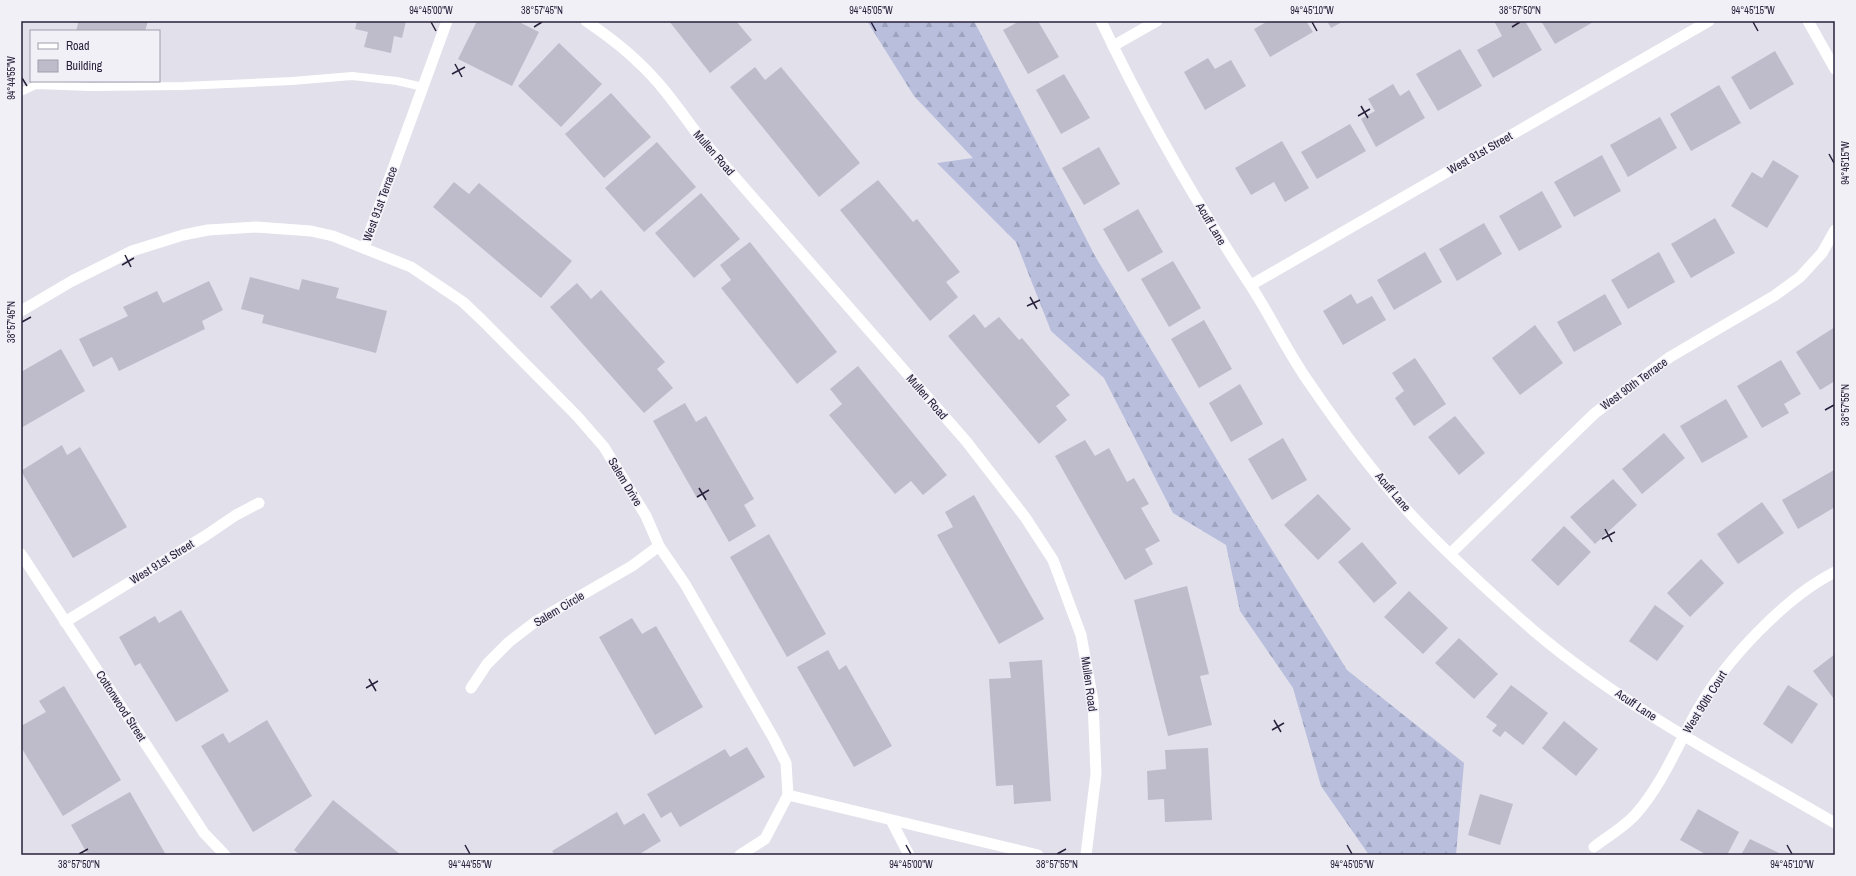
<svg xmlns="http://www.w3.org/2000/svg" width="1856" height="876" font-family="'Archivo Narrow',sans-serif">
  <style>
    .forest { fill: url(#forest-firs) }
    .building { fill: #bebccb }
    .lines { fill: none; stroke-linecap: round; stroke-linejoin: round }
    .service { stroke: #fff; stroke-width: 8 }
    .minor { stroke: #fff; stroke-width: 11 }
    .ticks { fill: none; stroke: #29213b; stroke-width: 1.5 }
    .labels { text-anchor: middle; stroke-width: 3; stroke-linejoin: round; paint-order: stroke }
    .street-label { font-size: 12px; fill: #29213b; stroke: #f1f0f7 }
    .neatline { fill: none; stroke: #29213b; stroke-width: 1.5 }
    .ticks-label { font-size: 10px; text-anchor: middle; fill: #29213b }
  </style>
  <defs>
    <pattern id="forest-firs" width="22" height="20" patternUnits="userSpaceOnUse"><rect width="22" height="20" fill="#b8bedc"/><path d="M5 1l3.5 6h-7zM16 11l3.5 6h-7z" fill="#9ea3be"/></pattern>
  </defs>
  <rect width="100%" height="100%" fill="#e1e0eb"/>
  <!-- forest -->
  <path class="forest" d="M 867,21 L 974,21 L 1095,256 L 1252,518 L 1347,670 L 1464,763 L 1456,855 L 1369,855 L 1321,786 L 1293,688 L 1240,611 L 1226,545 L 1173,513 L 1104,378 L 1051,331 L 1016,242 L 937,163 L 973,158 L 914,96 Z"/>
  <!-- building -->
  <g class="building">
    <path d="M 77,21 L 148,21 L 145,31 L 76,31 L 78,24 Z"/>
    <path d="M 357,21 L 406,21 L 402,38 L 394,36 L 391,53 L 364,47 L 368,32 L 355,29 Z"/>
    <path d="M 477,21 L 517,21 L 539,32 L 512,86 L 458,59 Z"/>
    <path d="M 669,21 L 736,21 L 752,40 L 710,73 Z"/>
    <path d="M 1020,21 L 1038,21 L 1059,57 L 1028,74 L 1003,30 Z"/>
    <path d="M 1268,21 L 1306,21 L 1313,32 L 1270,57 L 1254,29 Z"/>
    <path d="M 1327,21 L 1344,21 L 1331,28 Z"/>
    <path d="M 1494,21 L 1511,22 L 1525,21 L 1542,50 L 1493,78 L 1477,50 L 1502,36 Z"/>
    <path d="M 1541,21 L 1595,21 L 1555,44 Z"/>
    <path d="M 559,43 L 602,84 L 561,127 L 518,86 Z"/>
    <path d="M 1460,49 L 1482,86 L 1438,111 L 1416,74 Z"/>
    <path d="M 1775,51 L 1794,84 L 1750,110 L 1731,77 Z"/>
    <path d="M 1208,58 L 1215,69 L 1231,60 L 1246,86 L 1205,110 L 1184,72 Z"/>
    <path d="M 755,67 L 765,80 L 781,67 L 860,163 L 819,197 L 730,87 Z"/>
    <path d="M 1064,74 L 1090,118 L 1061,134 L 1036,90 Z"/>
    <path d="M 1393,84 L 1400,96 L 1409,90 L 1425,118 L 1376,147 L 1361,119 L 1375,111 L 1368,99 Z"/>
    <path d="M 1719,85 L 1741,123 L 1691,151 L 1670,114 Z"/>
    <path d="M 611,93 L 651,137 L 604,178 L 565,134 Z"/>
    <path d="M 1660,117 L 1677,148 L 1628,177 L 1610,145 Z"/>
    <path d="M 1350,124 L 1366,151 L 1317,179 L 1301,152 Z"/>
    <path d="M 1282,141 L 1309,188 L 1285,202 L 1274,182 L 1251,195 L 1235,168 Z"/>
    <path d="M 657,142 L 696,187 L 644,232 L 605,188 Z"/>
    <path d="M 1099,147 L 1120,184 L 1084,205 L 1062,168 Z"/>
    <path d="M 1602,155 L 1621,191 L 1574,217 L 1554,182 Z"/>
    <path d="M 1773,160 L 1799,176 L 1767,228 L 1731,206 L 1752,172 L 1762,178 Z"/>
    <path d="M 878,180 L 913,222 L 917,219 L 960,272 L 946,282 L 958,297 L 930,321 L 840,210 Z"/>
    <path d="M 454,182 L 469,194 L 479,183 L 572,261 L 541,298 L 433,207 Z"/>
    <path d="M 1542,191 L 1562,227 L 1519,251 L 1499,216 Z"/>
    <path d="M 701,193 L 740,239 L 694,278 L 655,233 Z"/>
    <path d="M 1138,209 L 1163,252 L 1128,272 L 1103,229 Z"/>
    <path d="M 1715,218 L 1735,253 L 1691,278 L 1671,244 Z"/>
    <path d="M 1484,223 L 1502,254 L 1457,281 L 1439,249 Z"/>
    <path d="M 750,242 L 837,352 L 797,384 L 721,288 L 731,280 L 720,265 Z"/>
    <path d="M 1425,252 L 1442,282 L 1394,310 L 1377,280 Z"/>
    <path d="M 1659,252 L 1675,282 L 1628,309 L 1611,280 Z"/>
    <path d="M 1173,261 L 1201,308 L 1169,327 L 1141,279 Z"/>
    <path d="M 250,277 L 299,290 L 302,279 L 339,288 L 336,298 L 387,311 L 376,353 L 262,323 L 264,315 L 241,309 Z"/>
    <path d="M 209,281 L 223,310 L 202,321 L 205,329 L 119,371 L 112,357 L 93,367 L 79,339 L 128,316 L 123,307 L 157,291 L 163,303 Z"/>
    <path d="M 577,283 L 591,299 L 601,290 L 665,362 L 657,369 L 673,388 L 644,413 L 550,307 Z"/>
    <path d="M 1351,294 L 1357,304 L 1372,296 L 1386,320 L 1343,345 L 1323,311 Z"/>
    <path d="M 1605,294 L 1622,324 L 1574,352 L 1557,322 Z"/>
    <path d="M 974,314 L 985,328 L 999,317 L 1019,340 L 1022,338 L 1070,395 L 1056,406 L 1067,420 L 1039,444 L 948,336 Z"/>
    <path d="M 1204,320 L 1232,369 L 1199,388 L 1171,339 Z"/>
    <path d="M 1535,325 L 1563,363 L 1520,395 L 1492,358 Z"/>
    <path d="M 1835,327 L 1835,381 L 1820,390 L 1796,352 Z"/>
    <path d="M 61,349 L 85,391 L 21,428 L 21,372 Z"/>
    <path d="M 1415,358 L 1446,404 L 1414,426 L 1395,398 L 1404,391 L 1392,373 Z"/>
    <path d="M 1781,360 L 1801,394 L 1784,404 L 1789,413 L 1762,428 L 1737,386 Z"/>
    <path d="M 858,366 L 947,475 L 923,495 L 911,481 L 895,494 L 829,415 L 842,404 L 830,389 Z"/>
    <path d="M 1240,384 L 1263,424 L 1231,442 L 1209,403 Z"/>
    <path d="M 1726,399 L 1748,437 L 1702,463 L 1680,426 Z"/>
    <path d="M 685,403 L 696,422 L 706,416 L 754,499 L 744,505 L 756,526 L 729,542 L 702,495 L 697,498 L 653,421 Z"/>
    <path d="M 1455,416 L 1485,453 L 1459,475 L 1428,437 Z"/>
    <path d="M 1664,433 L 1685,458 L 1642,494 L 1622,469 Z"/>
    <path d="M 1283,438 L 1307,480 L 1272,500 L 1248,459 Z"/>
    <path d="M 1085,440 L 1095,456 L 1109,448 L 1127,482 L 1134,478 L 1149,504 L 1141,508 L 1160,541 L 1145,549 L 1153,564 L 1125,580 L 1055,456 Z"/>
    <path d="M 62,445 L 67,455 L 80,447 L 127,527 L 73,558 L 21,471 Z"/>
    <path d="M 1834,470 L 1835,473 L 1835,507 L 1798,529 L 1782,500 Z"/>
    <path d="M 1613,479 L 1637,505 L 1595,544 L 1570,517 Z"/>
    <path d="M 1318,494 L 1351,529 L 1318,560 L 1284,525 Z"/>
    <path d="M 974,495 L 1044,619 L 999,644 L 937,535 L 953,527 L 945,512 Z"/>
    <path d="M 1762,502 L 1784,533 L 1738,564 L 1717,534 Z"/>
    <path d="M 1564,526 L 1591,552 L 1558,586 L 1531,560 Z"/>
    <path d="M 769,534 L 826,634 L 787,657 L 730,557 Z"/>
    <path d="M 1362,542 L 1397,583 L 1374,603 L 1338,562 Z"/>
    <path d="M 1701,559 L 1724,583 L 1690,617 L 1667,593 Z"/>
    <path d="M 1187,586 L 1209,674 L 1200,676 L 1212,725 L 1168,736 L 1134,600 Z"/>
    <path d="M 1409,591 L 1448,628 L 1423,654 L 1384,617 Z"/>
    <path d="M 1655,605 L 1684,626 L 1657,661 L 1629,641 Z"/>
    <path d="M 181,610 L 229,691 L 176,722 L 140,663 L 135,666 L 119,637 L 155,616 L 159,623 Z"/>
    <path d="M 632,618 L 642,634 L 656,626 L 703,707 L 655,735 L 599,637 Z"/>
    <path d="M 1459,638 L 1498,674 L 1474,699 L 1435,663 Z"/>
    <path d="M 828,650 L 839,670 L 846,665 L 892,746 L 854,767 L 797,667 Z"/>
    <path d="M 1835,654 L 1835,698 L 1834,699 L 1813,671 Z"/>
    <path d="M 1042,660 L 1051,801 L 1014,804 L 1013,785 L 996,786 L 989,679 L 1011,678 L 1009,662 Z"/>
    <path d="M 1511,685 L 1548,713 L 1523,745 L 1505,731 L 1500,737 L 1492,731 L 1497,725 L 1486,717 Z"/>
    <path d="M 1788,685 L 1818,704 L 1792,744 L 1763,724 Z"/>
    <path d="M 64,686 L 121,780 L 63,816 L 21,747 L 21,726 L 46,712 L 39,701 Z"/>
    <path d="M 267,720 L 312,796 L 253,832 L 201,746 L 223,733 L 229,743 Z"/>
    <path d="M 1564,721 L 1598,749 L 1576,776 L 1542,748 Z"/>
    <path d="M 747,747 L 765,777 L 680,827 L 671,812 L 661,818 L 647,794 L 725,749 L 730,757 Z"/>
    <path d="M 1208,748 L 1212,820 L 1165,822 L 1164,799 L 1148,800 L 1147,771 L 1166,769 L 1165,750 Z"/>
    <path d="M 130,792 L 166,855 L 88,855 L 71,825 Z"/>
    <path d="M 1480,794 L 1513,804 L 1500,845 L 1468,835 Z"/>
    <path d="M 333,800 L 401,855 L 300,855 L 294,850 Z"/>
    <path d="M 1698,809 L 1739,832 L 1727,855 L 1707,855 L 1680,840 Z"/>
    <path d="M 617,812 L 624,825 L 644,813 L 661,841 L 638,855 L 555,855 L 552,851 Z"/>
    <path d="M 1750,839 L 1783,855 L 1741,855 Z"/>
  </g>
  <g class="lines">
    <!-- service -->
    <path class="service" d="M 21,92 L 36,85 L 90,87 L 183,86 L 292,81 L 352,76 L 397,81 L 423,87"/>
    <!-- minor -->
    <g class="minor">
      <path d="M 586,21 C 605,34 623,47 639,63 C 662,84 680,111 699,136 L 966,441 L 1025,517 L 1053,560 L 1081,635 L 1093,701 L 1096,774 L 1086,855"/>
      <path d="M 1101,21 C 1144,112 1194,199 1249,283 C 1271,316 1287,352 1310,384 C 1342,431 1377,478 1416,520 C 1453,559 1494,596 1534,631 C 1625,708 1732,763 1835,823"/>
      <path d="M 1808,21 L 1835,69"/>
      <path d="M 1113,46 L 1157,21"/>
      <path d="M 364,248 L 447,21"/>
      <path d="M 1251,285 L 1709,21"/>
      <path d="M 21,311 L 72,281 L 132,251 L 183,235 L 208,230 L 256,227 L 311,231 L 333,236 L 411,267 L 463,302 L 482,320 L 577,416 L 604,447 L 646,516 L 659,546 L 685,584 L 774,739 L 786,763 L 788,795"/>
      <path d="M 1451,553 L 1595,413 L 1670,357 L 1774,296 L 1800,277 L 1822,253 L 1835,230"/>
      <path d="M 21,554 L 204,833 L 225,855"/>
      <path d="M 65,622 L 205,536 L 236,515 L 259,503"/>
      <path d="M 471,688 L 487,664 L 509,642 L 535,622 L 632,566 L 659,546"/>
      <path d="M 788,795 L 1038,855"/>
      <path d="M 891,820 L 909,855"/>
      <path d="M 1594,847 C 1607,837 1624,827 1635,815 C 1662,785 1677,746 1697,711 C 1724,662 1785,597 1835,572"/>
      <path d="M 740,855 L 765,839 L 788,795"/>
    </g>
  </g>
  <!-- ticks -->
  <path class="ticks" d="M 431,22 L 436,31M 871,22 L 876,31M 1312,22 L 1317,31M 1753,22 L 1758,31M 534,27 L 542,22M 1512,27 L 1520,22M 455,64 L 462,77M 452,74 L 465,67M 22,78 L 27,86M 1361,106 L 1368,118M 1358,116 L 1370,109M 1829,154 L 1834,163M 125,255 L 131,267M 122,265 L 134,258M 1030,297 L 1037,309M 1027,306 L 1040,300M 22,322 L 31,317M 1825,410 L 1834,405M 699,488 L 706,500M 697,497 L 709,490M 1605,529 L 1612,542M 1602,539 L 1615,532M 369,679 L 376,691M 366,688 L 378,681M 1274,720 L 1281,732M 1272,730 L 1284,723M 465,845 L 470,854M 906,845 L 911,854M 1347,845 L 1352,854M 1787,845 L 1792,854M 79,854 L 88,849M 1057,854 L 1066,849"/>
  <g class="labels">
    <!-- street labels -->
    <g class="street-label">
      <text transform="translate(714 153) rotate(49)" y="4">Mullen Road</text>
      <text transform="translate(1480 153) rotate(-30)" y="4">West 91st Street</text>
      <text transform="translate(380 204) rotate(-70)" y="4">West 91st Terrace</text>
      <text transform="translate(1211 224) rotate(59)" y="4">Acuff Lane</text>
      <text transform="translate(1634 384) rotate(-36)" y="4">West 90th Terrace</text>
      <text transform="translate(927 397) rotate(49)" y="4">Mullen Road</text>
      <text transform="translate(625 482) rotate(59)" y="4">Salem Drive</text>
      <text transform="translate(1393 492) rotate(50)" y="4">Acuff Lane</text>
      <text transform="translate(162 562) rotate(-32)" y="4">West 91st Street</text>
      <text transform="translate(559 609) rotate(-31)" y="4">Salem Circle</text>
      <text transform="translate(1089 684) rotate(82)" y="4">Mullen Road</text>
      <text transform="translate(1705 702) rotate(-58)" y="4">West 90th Court</text>
      <text transform="translate(1636 705) rotate(34)" y="4">Acuff Lane</text>
      <text transform="translate(121 706) rotate(57)" y="4">Cottonwood Street</text>
    </g>
  </g>
  <!-- border -->
  <rect width="1856" height="876" fill="none" stroke="#f1f0f7" stroke-width="44"/>
  <!-- legend -->
  <rect x="30" y="30" width="130" height="52" fill="#f1f0f7" stroke="#a19dac"/>
  <rect x="38" y="43" width="20" height="6" fill="#ffffff" stroke="#a19dac"/>
  <text x="66" y="50" font-size="12" fill="#29213b">Road</text>
  <rect x="38" y="60" width="20" height="12" fill="#bebccb" stroke="#a19dac"/>
  <text x="66" y="70" font-size="12" fill="#29213b">Building</text>
  <rect x="22" y="22" width="1812" height="832" class="neatline"/>
  <g class="ticks-label">
    <text x="431" y="14">94°45'00"W</text>
    <text x="542" y="14">38°57'45"N</text>
    <text x="871" y="14">94°45'05"W</text>
    <text x="1312" y="14">94°45'10"W</text>
    <text x="1520" y="14">38°57'50"N</text>
    <text x="1753" y="14">94°45'15"W</text>
    <text transform="translate(11 78) rotate(-90)" y="4">94°44'55"W</text>
    <text transform="translate(1845 163) rotate(-90)" y="4">94°45'15"W</text>
    <text transform="translate(11 322) rotate(-90)" y="4">38°57'45"N</text>
    <text transform="translate(1845 405) rotate(-90)" y="4">38°57'55"N</text>
    <text x="79" y="868">38°57'50"N</text>
    <text x="470" y="868">94°44'55"W</text>
    <text x="911" y="868">94°45'00"W</text>
    <text x="1057" y="868">38°57'55"N</text>
    <text x="1352" y="868">94°45'05"W</text>
    <text x="1792" y="868">94°45'10"W</text>
  </g>
</svg>
